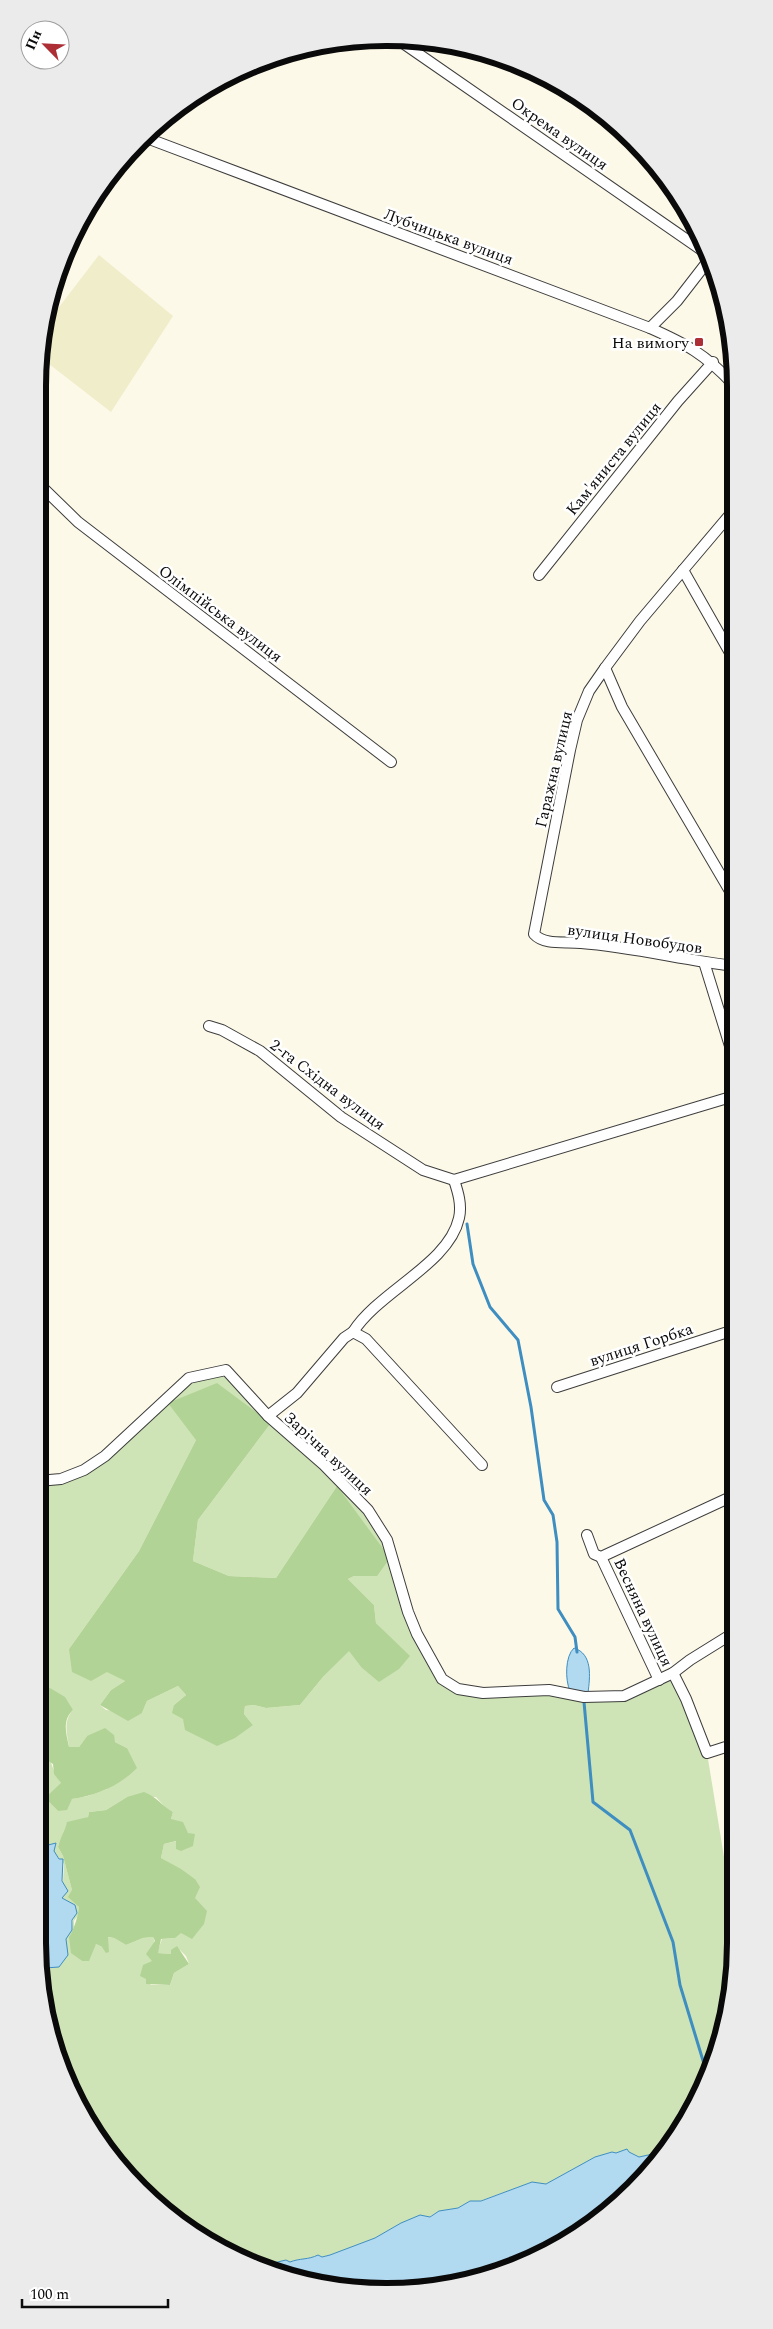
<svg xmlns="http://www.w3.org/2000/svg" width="773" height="2329" font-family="Spectral,serif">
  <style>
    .farmland { fill: #f0edcb }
    .green { fill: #cee4b6; fill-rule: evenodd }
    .forest { fill: #b2d396 }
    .water { fill: #b1d9f0; stroke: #3e8ec1 }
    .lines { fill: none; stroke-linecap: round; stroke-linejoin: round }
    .stream { stroke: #3e8ec1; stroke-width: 3 }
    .minor-casing { stroke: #3d3d3d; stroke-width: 12 }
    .minor { stroke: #fff; stroke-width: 10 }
    .poi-dot { fill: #ad2e35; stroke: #fff; stroke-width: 2 }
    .labels { text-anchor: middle; stroke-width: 5; stroke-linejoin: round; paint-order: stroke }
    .street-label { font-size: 16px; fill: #0a0a0a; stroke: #fff }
    .poi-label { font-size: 16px; fill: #0a0a0a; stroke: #fff; text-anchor: end }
    .rim { fill: none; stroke: #0a0a0a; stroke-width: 6 }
  </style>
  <rect width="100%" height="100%" fill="#fdf9e8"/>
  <!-- farmland -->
  <path class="farmland" d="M 99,255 L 173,316 L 111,412 L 40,357 L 43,328 Z"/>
  <!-- green -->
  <path class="green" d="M 226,1370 L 368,1510 L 399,1577 L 432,1663 L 458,1689 L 549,1690 L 607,1698 L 673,1673 L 707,1753 L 735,1924 L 735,1943 L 729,2011 L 709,2076 L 677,2136 L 662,2152 L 639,2157 L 629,2152 L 627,2149 L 616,2154 L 612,2152 L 595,2157 L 546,2184 L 532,2182 L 480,2201 L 470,2201 L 458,2208 L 439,2211 L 429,2217 L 401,2223 L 375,2238 L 330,2255 L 322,2257 L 318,2255 C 308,2260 300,2258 290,2262 L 286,2260 L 265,2265 L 232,2255 L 174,2220 L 124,2173 L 64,2076 L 44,2010 L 40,1973 L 72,1930 L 75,1905 L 62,1898 L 64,1864 L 45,1841 L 42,1830 L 38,1828 L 38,1742 L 46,1746 C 51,1760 52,1772 62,1784 L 45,1798 L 58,1811 L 72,1799 L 88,1796 L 107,1789 L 127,1748 L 115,1742 L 87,1736 L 79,1747 L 69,1747 C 67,1733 63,1721 73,1710 L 40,1693 L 38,1695 L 38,1481 L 84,1470 L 189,1378 ZM 271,1423 L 198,1520 L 193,1561 L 229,1576 L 276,1578 L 337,1486 L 377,1576 L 354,1576 L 348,1579 L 374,1605 L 376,1623 L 409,1657 L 361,1667 L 349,1650 L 323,1677 L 300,1705 L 266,1708 L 254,1705 L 245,1706 L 244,1714 L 253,1725 L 174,1705 L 186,1695 L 178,1686 L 147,1701 L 142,1713 L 106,1710 L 100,1705 L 111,1690 L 125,1681 L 69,1649 L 139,1551 L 196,1440 ZM 127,1797 L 156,1797 L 165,1807 L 173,1812 L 171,1819 L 188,1833 L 193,1845 L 176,1849 L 177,1841 L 164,1844 L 161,1858 L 195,1879 L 194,1898 L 175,1938 L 162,1939 L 157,1953 L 171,1954 L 180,1950 L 186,1956 L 189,1964 L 174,1973 L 170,1985 L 151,1985 L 146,1979 C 150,1967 159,1949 153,1937 L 143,1938 L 126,1945 L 114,1938 L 107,1937 L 102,1947 L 96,1944 L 82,1961 L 75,1955 L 74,1921 L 79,1914 L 79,1907 L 75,1901 L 63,1856 L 58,1847 C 60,1833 74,1822 88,1817 L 89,1812 L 106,1810 Z"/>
  <!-- forest -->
  <g class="forest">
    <path d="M 217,1383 L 271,1423 L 198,1520 L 193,1561 L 229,1576 L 276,1578 L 337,1486 L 390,1558 L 377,1576 L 354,1576 L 348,1579 L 374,1605 L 376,1623 L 410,1656 L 399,1669 L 379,1682 L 361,1667 L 349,1651 L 323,1677 L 300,1705 L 266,1708 L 254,1705 L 245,1706 L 244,1714 L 253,1725 L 235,1738 L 217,1746 L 185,1730 L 183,1719 L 172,1713 L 174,1705 L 186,1695 L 178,1686 L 147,1701 L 142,1713 L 128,1721 L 100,1705 L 111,1690 L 125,1681 L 107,1672 L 91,1681 L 72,1672 L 69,1649 L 139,1551 L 196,1440 L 168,1403 Z"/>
    <path d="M 50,1688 L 65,1697 L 73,1710 C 62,1720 66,1733 69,1747 L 79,1747 L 87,1736 L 105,1728 L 114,1735 L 115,1742 L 127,1748 L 137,1768 C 119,1786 98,1795 72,1799 L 67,1810 L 58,1811 L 45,1798 L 61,1783 L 54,1774 L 53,1764 L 41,1756 L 45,1746 L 38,1742 L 38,1726 L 40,1724 L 38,1718 L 38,1695 Z"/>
    <path d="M 144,1792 C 157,1797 161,1805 173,1812 L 171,1819 L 183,1822 L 188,1833 L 195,1834 L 193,1846 L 181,1851 L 176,1849 L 176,1841 L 164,1844 L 161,1858 L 181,1869 L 195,1879 L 200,1887 L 195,1898 L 207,1911 L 204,1924 L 192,1939 L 181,1933 L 175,1938 L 161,1939 L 158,1953 L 171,1954 L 171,1950 L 177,1946 L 189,1964 L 174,1973 L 170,1985 L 146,1984 L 146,1979 L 140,1976 L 143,1965 L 152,1961 L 146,1954 L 155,1941 L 153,1937 L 143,1938 L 126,1945 L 114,1938 L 108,1937 L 109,1952 L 106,1953 L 102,1947 L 96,1944 L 89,1961 L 82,1961 L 71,1953 L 69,1937 C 73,1933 79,1913 79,1907 L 68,1897 L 72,1890 L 63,1856 L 58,1847 C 60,1837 65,1832 67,1822 L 88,1817 L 89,1812 L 106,1810 L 127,1797 Z"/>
  </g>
  <!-- water -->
  <g class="water">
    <path d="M 574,1648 C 593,1654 590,1677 588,1693 L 570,1691 C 565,1680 565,1656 574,1648 Z"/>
    <path d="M 38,1828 L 42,1830 L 48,1845 L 56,1843 L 54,1851 L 59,1859 L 63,1859 L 62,1881 L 68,1891 L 62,1898 L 75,1905 L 77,1913 L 72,1920 L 72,1930 L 66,1939 L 68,1955 L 59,1967 L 45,1968 L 40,1973 L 38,1942 Z"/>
    <path d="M 627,2149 L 629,2152 L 639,2157 L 662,2152 L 599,2220 L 541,2256 L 477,2280 L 410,2291 L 341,2289 L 265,2265 L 286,2260 L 290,2262 C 300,2258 308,2260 318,2255 L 322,2257 L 330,2255 L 375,2238 L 401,2223 L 420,2215 L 430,2217 L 439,2211 L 458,2208 L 470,2201 L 481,2201 L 532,2182 L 546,2184 L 595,2157 L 612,2152 L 616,2153 Z"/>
  </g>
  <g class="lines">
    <!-- stream -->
    <g class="stream">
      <path d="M 467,1224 L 473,1264 L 490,1307 L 518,1340 L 531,1407 L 544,1500 L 553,1515 L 557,1542 L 558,1609 L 575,1637 L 577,1652"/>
      <path d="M 584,1702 L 593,1802 L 630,1830 L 673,1942 L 680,1985 L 708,2077"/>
    </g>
    <defs>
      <g id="minor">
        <path d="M 397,39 L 706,253"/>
        <path d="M 144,137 L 650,328 C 686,344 705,354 733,384"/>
        <path d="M 650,328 L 677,301 L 708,261"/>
        <path d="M 38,483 L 78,522 L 391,762"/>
        <path d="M 733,511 L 640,621 L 605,668 L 589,691 L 577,720 L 570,750 L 534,934 C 545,946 566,941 581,943 C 633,947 683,960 734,966"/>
        <path d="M 683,570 L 733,658"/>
        <path d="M 539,575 L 678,401 L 713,362"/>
        <path d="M 605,668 L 622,707 L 734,898"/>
        <path d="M 704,962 L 734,1059"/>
        <path d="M 209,1026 L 222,1030 L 260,1051 L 341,1117 L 423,1170 L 454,1180 L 734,1096"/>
        <path d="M 353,1332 C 379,1291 449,1264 459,1218 C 462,1205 458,1192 454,1180"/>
        <path d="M 557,1387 L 734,1330"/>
        <path d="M 268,1416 L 297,1393 L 344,1338 L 353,1332 L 366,1339 L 482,1465"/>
        <path d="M 38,1481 L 61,1479 L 84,1470 L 105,1456 L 189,1378 L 226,1370 L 268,1416 L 324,1465 L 368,1510 L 387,1540 L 408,1612 L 417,1634 L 442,1679 L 458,1689 L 483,1693 L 549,1690 L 584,1697 L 624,1696 L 673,1673 L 690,1660 L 735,1632"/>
        <path d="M 587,1535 L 594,1554 L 601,1557 L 735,1495"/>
        <path d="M 601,1557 L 659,1680"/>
        <path d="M 673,1673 L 686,1699 L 707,1753 L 735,1744"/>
      </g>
    </defs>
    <!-- minor casing -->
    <use href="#minor" class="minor-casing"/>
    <!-- minor -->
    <use href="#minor" class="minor"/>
  </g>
  <!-- markers -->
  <rect class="poi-dot" x="694" y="337" width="10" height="10" rx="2.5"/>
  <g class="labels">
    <!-- street labels -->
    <g class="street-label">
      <text transform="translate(560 133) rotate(35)" y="6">Окрема вулиця</text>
      <text transform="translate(449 236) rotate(20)" y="6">Лубчицька вулиця</text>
      <text transform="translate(613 458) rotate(-51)" y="6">Кам'яниста вулиця</text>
      <text transform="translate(221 613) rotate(37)" y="6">Олімпійська вулиця</text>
      <text transform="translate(553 769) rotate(-77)" y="6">Гаражна вулиця</text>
      <text transform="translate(635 938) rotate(8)" y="6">вулиця Новобудов</text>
      <text transform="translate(328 1084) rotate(37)" y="6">2-га Східна вулиця</text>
      <text transform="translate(641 1344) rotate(-18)" y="6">вулиця Горбка</text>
      <text transform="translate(329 1453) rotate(43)" y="6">Зарічна вулиця</text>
      <text transform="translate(644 1612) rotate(65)" y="6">Весняна вулиця</text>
    </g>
    <!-- poi labels -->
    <g class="poi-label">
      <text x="689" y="348">На вимогу</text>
    </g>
  </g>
  <!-- crop -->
  <path d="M0 0H773V2329H0ZM386 46H387A340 340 0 0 1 727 386V1943A340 340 0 0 1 387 2283H386A340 340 0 0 1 46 1943V386A340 340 0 0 1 386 46Z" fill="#ebebeb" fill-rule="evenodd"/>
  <path class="rim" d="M386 46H387A340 340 0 0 1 727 386V1943A340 340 0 0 1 387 2283H386A340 340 0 0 1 46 1943V386A340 340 0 0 1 386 46Z"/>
  <!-- north arrow -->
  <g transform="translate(45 45) rotate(294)"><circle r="24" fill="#ffffff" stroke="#9d9d9d"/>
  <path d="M0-4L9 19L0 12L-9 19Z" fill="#ad2e35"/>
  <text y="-8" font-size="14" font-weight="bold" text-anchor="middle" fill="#0a0a0a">Пн</text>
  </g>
  <!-- scale -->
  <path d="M22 2299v8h146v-8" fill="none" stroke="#0a0a0a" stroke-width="2.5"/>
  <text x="30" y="2299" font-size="15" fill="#0a0a0a" stroke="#ffffff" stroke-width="4" paint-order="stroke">100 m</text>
</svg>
